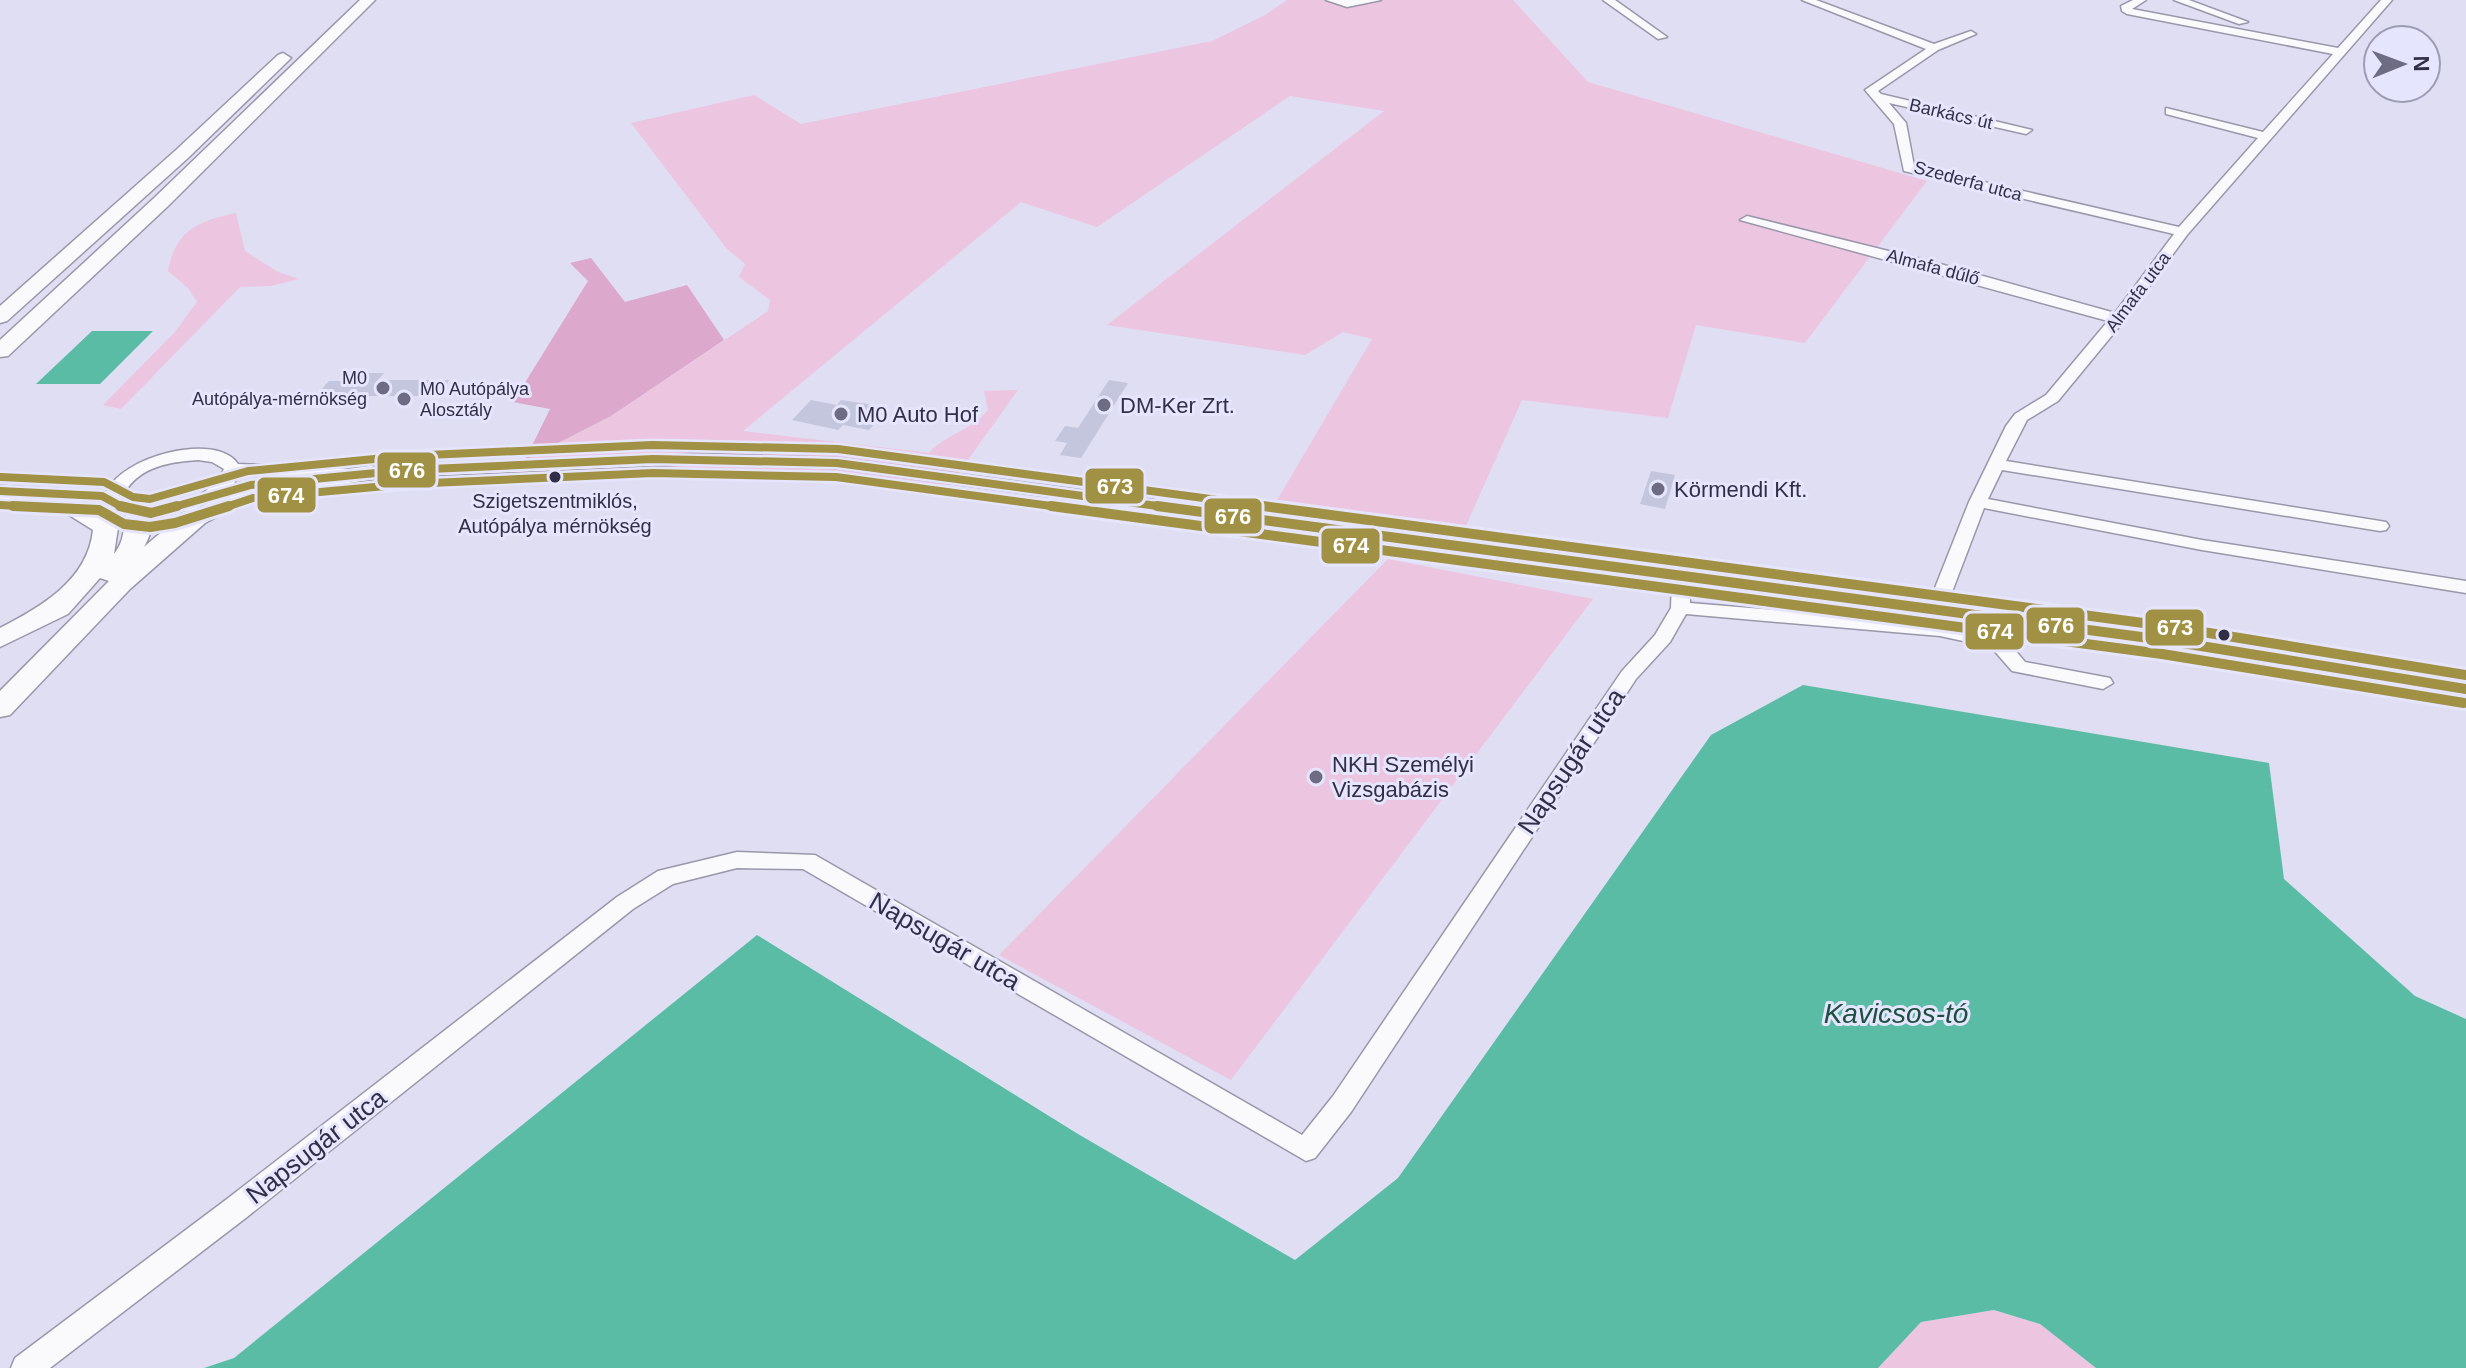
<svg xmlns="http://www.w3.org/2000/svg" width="2466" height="1368" font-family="Helvetica,sans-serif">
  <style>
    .green { fill: #ecc5e1 }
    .forest { fill: #dca8cc }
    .water { fill: #5bbca6 }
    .building { fill: #c3c6dd }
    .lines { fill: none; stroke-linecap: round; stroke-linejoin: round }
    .minor-casing { stroke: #9997aa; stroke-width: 3 }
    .highway-casing { stroke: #9997aa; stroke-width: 3 }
    .minor { fill: #fafafd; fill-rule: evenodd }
    .highway { fill: #fafafd; fill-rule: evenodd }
    .bus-1-far1-casing { stroke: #e6e5fe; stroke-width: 13 }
    .bus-1-casing { stroke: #e6e5fe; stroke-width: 16 }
    .bus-2-far1-casing { stroke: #e6e5fe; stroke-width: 13 }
    .bus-2-casing { stroke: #e6e5fe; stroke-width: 16 }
    .bus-3-far1-casing { stroke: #e6e5fe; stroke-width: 13 }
    .bus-3-casing { stroke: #e6e5fe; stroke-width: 16 }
    .bus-1-far1 { stroke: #a09144; stroke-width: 8 }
    .bus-1 { stroke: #a09144; stroke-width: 10 }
    .bus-2-far1 { stroke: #a09144; stroke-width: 8 }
    .bus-2 { stroke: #a09144; stroke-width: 10 }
    .bus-3-far1 { stroke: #a09144; stroke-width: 8 }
    .bus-3 { stroke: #a09144; stroke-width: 10 }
    .poi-dot { fill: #6e6c83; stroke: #e6e5fe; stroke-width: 3 }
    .bus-dot { fill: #312f46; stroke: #e6e5fe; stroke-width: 3 }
    .labels { text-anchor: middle; stroke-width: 6; stroke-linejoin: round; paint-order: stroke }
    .far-street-label { font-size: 18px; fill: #312f46; stroke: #e6e5fe }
    .far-poi-label { font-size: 18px; fill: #312f46; stroke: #e6e5fe; text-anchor: end }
    .bus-label { font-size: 20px; fill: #312f46; stroke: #e6e5fe }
    .poi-label { font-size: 22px; fill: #312f46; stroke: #e6e5fe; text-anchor: start }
    .near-street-label { font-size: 26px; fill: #312f46; stroke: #e6e5fe }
    .near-water-label { font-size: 28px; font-style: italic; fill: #1c503f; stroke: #e6e5fe }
    .line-badge { stroke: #e6e5fe; stroke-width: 3 }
    .badge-label { font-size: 22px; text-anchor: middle; font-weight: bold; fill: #fff }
  </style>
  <rect width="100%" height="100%" fill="#e0def3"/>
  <!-- green -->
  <g class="green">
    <path d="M 1287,0 L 1513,0 L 1588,82 L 1927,181 L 1805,343 L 1696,325 L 1668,418 L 1522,400 L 1452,557 L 1263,524 L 1372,339 L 1343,332 L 1305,355 L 1107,325 L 1384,111 L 1290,96 L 1097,227 L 1021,202 L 743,431 L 929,453 C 946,434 972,430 988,410 L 984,391 L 1018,390 L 950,485 L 782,472 L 686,471 L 515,478 L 525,460 L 611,416 L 768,311 L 770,300 L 739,277 L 745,264 L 726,248 L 631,123 L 754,95 L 801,124 L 1212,41 L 1265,15 Z"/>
    <path d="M 236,213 L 245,251 L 278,272 L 299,279 L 271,286 L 240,287 L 121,409 L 103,405 L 174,333 L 197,302 L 188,288 L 168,271 C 176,229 199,221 236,213 Z"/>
    <path d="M 1388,559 L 1593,599 L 1231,1080 L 999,955 Z"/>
    <path d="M 1994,1310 L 2040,1324 L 2096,1368 L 1878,1368 L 1921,1322 Z"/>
  </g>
  <!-- forest -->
  <path class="forest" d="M 591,258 L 625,302 L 687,285 L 724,340 L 611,416 L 525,460 L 550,409 L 513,402 L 588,281 L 570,263 Z"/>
  <!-- water -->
  <g class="water">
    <path d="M 92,331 L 153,331 L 100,384 L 36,384 Z"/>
    <path d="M 1803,685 L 2269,763 L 2284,879 L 2415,996 L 2466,1019 L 2466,1368 L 2096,1368 L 2040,1324 L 1994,1310 L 1921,1322 L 1878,1368 L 204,1368 L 234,1358 L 757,935 L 1078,1134 L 1295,1260 L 1398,1178 L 1711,735 Z"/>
  </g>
  <!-- building -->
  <g class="building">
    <path d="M 352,373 L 384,373 L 378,380 L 449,380 L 438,396 L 367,396 L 361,404 L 324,405 L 330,398 L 314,398 L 329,381 L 347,381 Z"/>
    <path d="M 1109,380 L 1128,383 L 1081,458 L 1060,455 L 1067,443 L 1055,441 L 1065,426 L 1078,428 Z"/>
    <path d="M 811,400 L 837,405 L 841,400 L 888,407 L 869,430 L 843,425 L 838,430 L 792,420 Z"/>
    <path d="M 1651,471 L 1675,475 L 1665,509 L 1640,504 Z"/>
  </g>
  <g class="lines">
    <defs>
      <g id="minor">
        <path d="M 1326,0 L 1381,0 L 1347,7 Z"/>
        <path d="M 1603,0 L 1615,0 L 1667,37 L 1658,39 Z"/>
        <path d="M 1802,0 L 1816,0 L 1934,44 L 1971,31 L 1976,34 L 1938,50 L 1878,91 L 1881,94 L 2032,130 L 2026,134 L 1889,103 L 1906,123 L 1914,166 L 2179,227 L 2258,138 L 2166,114 L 2166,108 L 2263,132 L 2333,54 L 2127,14 L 2122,11 L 2121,6 L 2133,0 L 2146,0 L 2132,9 L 2338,48 L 2381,0 L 2392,0 L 2187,235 L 2123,322 L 2058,401 L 2027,420 L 2006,461 L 2380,521 L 2386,522 L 2389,526 L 2386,530 L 2380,531 L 2002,470 L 1988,499 L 2202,540 L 2466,581 L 2466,593 L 2202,550 L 1984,508 L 1947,605 L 2164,634 L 2466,683 L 2466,695 L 2164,646 L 1947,617 L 1949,626 L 2005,638 L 2025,662 L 2110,678 L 2113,683 L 2103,689 L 2012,671 L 1991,647 L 1940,636 L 1686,614 L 1670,642 L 1636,679 L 1351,1112 L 1315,1158 L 1306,1161 L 803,869 L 737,868 L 673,884 L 633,909 L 247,1217 L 50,1368 L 11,1368 L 15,1358 L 227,1199 L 617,897 L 658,871 L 737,852 L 815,855 L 1302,1135 L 1333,1096 L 1622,671 L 1655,635 L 1671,608 L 1672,580 L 837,468 L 692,464 L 355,479 L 306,477 L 305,483 L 221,496 L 195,509 L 156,518 L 123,515 L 99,501 L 0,496 L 0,486 L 107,492 C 120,457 216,431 238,464 L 353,469 L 692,454 L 837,458 L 1929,603 L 1969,502 L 2006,426 L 2015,414 L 2046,395 L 2108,321 L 1740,220 L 1747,216 L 1933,262 L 2115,313 L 2174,234 L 1904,171 L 1894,124 L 1865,90 L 1926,49 ZM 198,460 L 212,462 L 224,469 C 210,502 151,520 121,500 C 134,468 166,462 198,460 ZM 238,474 L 286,476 L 234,484 ZM 1690,582 L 1927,614 L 1929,623 L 1690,603 Z"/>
        <path d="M 2174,0 L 2189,0 L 2248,22 L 2239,24 Z"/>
      </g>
      <g id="highway">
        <path d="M 360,0 L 375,0 L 167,207 L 8,356 L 0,357 L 0,340 L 153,199 Z"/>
        <path d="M 283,53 L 291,58 L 288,61 L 188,158 L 7,321 L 0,323 L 0,306 L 176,150 L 278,55 Z"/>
        <path d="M 371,466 L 379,468 L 383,473 L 379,478 L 270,496 L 235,507 L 205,523 L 130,589 L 10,715 L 0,717 L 0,691 L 109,581 L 100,578 L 68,614 L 0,647 L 0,628 C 41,607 88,580 93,530 L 61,510 L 0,500 L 0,486 C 40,494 93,491 118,528 L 114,554 C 128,537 121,522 129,508 L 147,508 C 155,520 151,535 144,547 C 215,483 281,478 371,466 Z"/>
      </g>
    </defs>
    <!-- minor casing -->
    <use href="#minor" class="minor-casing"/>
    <!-- highway casing -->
    <use href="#highway" class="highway-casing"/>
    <!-- minor -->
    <use href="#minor" class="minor"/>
    <!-- highway -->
    <use href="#highway" class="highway"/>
    <defs>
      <g id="bus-1-far1">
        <path d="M 0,491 L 102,496 L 124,508"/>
        <path d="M 170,508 L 251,485 L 407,470 L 653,459 L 837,463 L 1172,508"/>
      </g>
      <g id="bus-1">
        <path d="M 120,506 L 151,513 L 177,506"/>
        <path d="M 1157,506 L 2164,640 L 2466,689"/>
      </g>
      <g id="bus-2-far1">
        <path d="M 0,505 L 52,508"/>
        <path d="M 223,508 L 253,498 L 408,484 L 653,473 L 836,477 L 1066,508"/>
      </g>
      <g id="bus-2">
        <path d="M 13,506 L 99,510 L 124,524 L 150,527 L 175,523 L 229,506"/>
        <path d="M 1051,506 L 2162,654 L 2464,703"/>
      </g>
      <path id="bus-3-far1" d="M 1,477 L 104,482 L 133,497 L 150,499 L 248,471 L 406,456 L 652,445 L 838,449 L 1278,508"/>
      <path id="bus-3" d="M 1263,506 L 2166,626 L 2466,675"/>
    </defs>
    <!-- bus-1-far1 casing -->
    <use href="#bus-1-far1" class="bus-1-far1-casing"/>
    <!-- bus-1 casing -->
    <use href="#bus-1" class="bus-1-casing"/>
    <!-- bus-2-far1 casing -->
    <use href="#bus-2-far1" class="bus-2-far1-casing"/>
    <!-- bus-2 casing -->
    <use href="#bus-2" class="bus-2-casing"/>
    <!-- bus-3-far1 casing -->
    <use href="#bus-3-far1" class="bus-3-far1-casing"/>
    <!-- bus-3 casing -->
    <use href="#bus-3" class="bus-3-casing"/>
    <!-- bus-1-far1 -->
    <use href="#bus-1-far1" class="bus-1-far1"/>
    <!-- bus-1 -->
    <use href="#bus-1" class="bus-1"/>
    <!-- bus-2-far1 -->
    <use href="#bus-2-far1" class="bus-2-far1"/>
    <!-- bus-2 -->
    <use href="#bus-2" class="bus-2"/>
    <!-- bus-3-far1 -->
    <use href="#bus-3-far1" class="bus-3-far1"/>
    <!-- bus-3 -->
    <use href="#bus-3" class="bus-3"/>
  </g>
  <!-- markers -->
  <g class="poi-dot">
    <circle cx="383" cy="388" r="8"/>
    <circle cx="404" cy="399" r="8"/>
    <circle cx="1104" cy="405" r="8"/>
    <circle cx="841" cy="414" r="8"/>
    <circle cx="1658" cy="489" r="8"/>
    <circle cx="1316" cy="777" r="8"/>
  </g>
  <g class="bus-dot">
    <circle cx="555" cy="477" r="7"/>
    <circle cx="2224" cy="635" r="7"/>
  </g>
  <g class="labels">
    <!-- far-street labels -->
    <g class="far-street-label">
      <text transform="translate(1951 114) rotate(13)" y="6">Barkács út</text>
      <text transform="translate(1968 181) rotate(15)" y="6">Szederfa utca</text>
      <text transform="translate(1933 267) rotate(15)" y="6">Almafa dűlő</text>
      <text transform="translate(2138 292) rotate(-53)" y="6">Almafa utca</text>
    </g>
    <!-- far-poi labels -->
    <g class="far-poi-label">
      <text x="367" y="384">M0<tspan x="367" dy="21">Autópálya-mérnökség</tspan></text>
      <text x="420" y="395" text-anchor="start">M0 Autópálya<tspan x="420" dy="21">Alosztály</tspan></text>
    </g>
    <!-- bus labels -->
    <g class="bus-label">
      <text x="555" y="508">Szigetszentmiklós,<tspan x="555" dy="25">Autópálya mérnökség</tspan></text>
    </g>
    <!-- poi labels -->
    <g class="poi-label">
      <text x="1120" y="413">DM-Ker Zrt.</text>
      <text x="857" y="422">M0 Auto Hof</text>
      <text x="1674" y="497">Körmendi Kft.</text>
      <text x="1332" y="772">NKH Személyi<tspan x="1332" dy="25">Vizsgabázis</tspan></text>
    </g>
    <!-- near-street labels -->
    <g class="near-street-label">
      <text transform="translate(1571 761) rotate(-56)" y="9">Napsugár utca</text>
      <text transform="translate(945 941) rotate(30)" y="9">Napsugár utca</text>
      <text transform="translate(316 1146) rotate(-38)" y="9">Napsugár utca</text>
    </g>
    <!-- near-water labels -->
    <g class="near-water-label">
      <text x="1896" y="1023">Kavicsos-tó</text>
    </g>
  </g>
  <g class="line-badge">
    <rect x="376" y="451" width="61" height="38" rx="8" fill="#a09144"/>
    <rect x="1084" y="467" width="61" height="38" rx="8" fill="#a09144"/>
    <rect x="256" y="476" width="61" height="38" rx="8" fill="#a09144"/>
    <rect x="1203" y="497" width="60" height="38" rx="8" fill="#a09144"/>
    <rect x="1320" y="527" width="61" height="38" rx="8" fill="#a09144"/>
    <rect x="2025" y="606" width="61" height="39" rx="8" fill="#a09144"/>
    <rect x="2144" y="608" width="61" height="39" rx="8" fill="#a09144"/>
    <rect x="1964" y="612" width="61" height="39" rx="8" fill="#a09144"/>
  </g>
  <g class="badge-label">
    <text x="407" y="478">676</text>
    <text x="1115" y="494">673</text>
    <text x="286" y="503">674</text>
    <text x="1233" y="524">676</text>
    <text x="1351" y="553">674</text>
    <text x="2056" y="633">676</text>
    <text x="2175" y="635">673</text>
    <text x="1995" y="639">674</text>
  </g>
  <!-- north arrow -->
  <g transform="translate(2402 64) rotate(89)"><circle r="38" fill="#e6e5fe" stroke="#9e9cb4" stroke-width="2"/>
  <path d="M0-6L14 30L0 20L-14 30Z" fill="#6e6c83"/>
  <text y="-12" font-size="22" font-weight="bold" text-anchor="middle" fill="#312f46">N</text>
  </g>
</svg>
